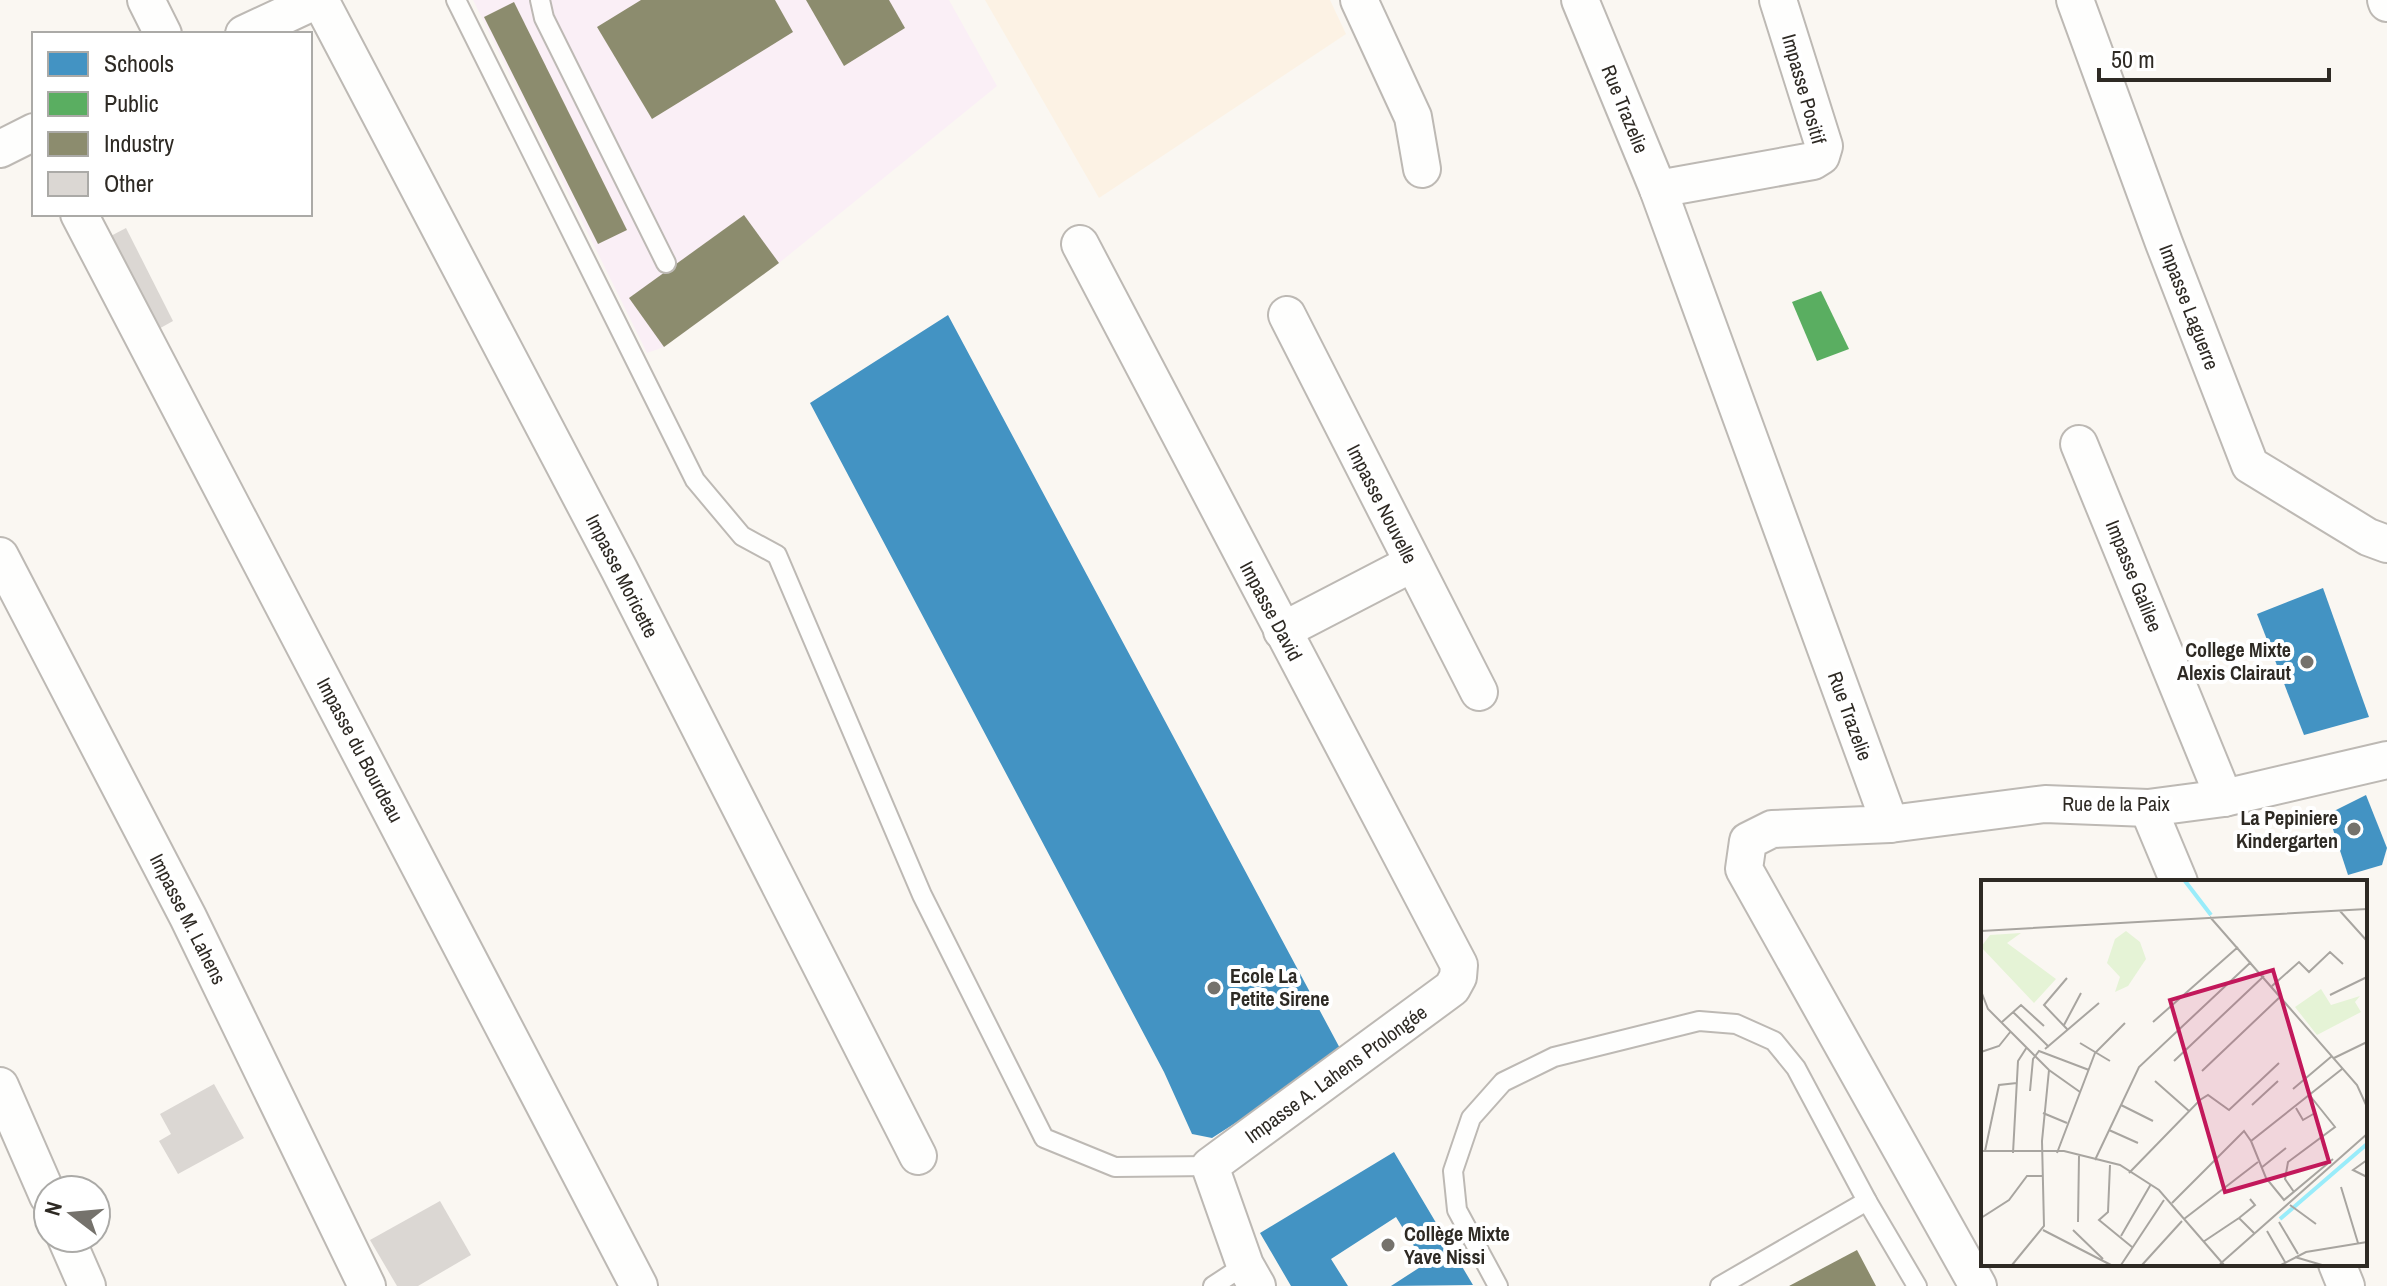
<svg xmlns="http://www.w3.org/2000/svg" width="2387" height="1286" font-family="'Archivo Narrow',sans-serif">
  <style>
    .industrial { fill: #faeff6 }
    .built { fill: #fcf2e4 }
    .schools { fill: #4393c3 }
    .public { fill: #5aae61 }
    .industry { fill: #8c8c6e }
    .building { fill: #dbd7d3 }
    .lines { fill: none; stroke-linecap: round; stroke-linejoin: round }
    .lane-casing { stroke: #bdb9b4; stroke-width: 22 }
    .street-casing { stroke: #bdb9b4; stroke-width: 40 }
    .lane { stroke: #fefefd; stroke-width: 18 }
    .street { stroke: #fefefd; stroke-width: 36 }
    .poi-dot { fill: #75726c; stroke: #fff; stroke-width: 3 }
    .labels { text-anchor: middle; stroke-width: 8; stroke-linejoin: round; paint-order: stroke }
    .street-label { font-size: 20px; fill: #2e2a24; stroke: #fff }
    .poi-label { font-size: 20px; font-weight: bold; fill: #2e2a24; stroke: #fff; text-anchor: end }
    .inset-river { fill: none; stroke: #99ecfa; stroke-width: 4 }
    .inset-road { fill: none; stroke: #a8a5a0; stroke-width: 2 }
    .view { fill: #c2185b; fill-opacity: 0.15; stroke: #c2185b; stroke-width: 4 }
    .inset-edge { fill: none; stroke: #2e2a24; stroke-width: 4 }
  </style>
  <rect width="100%" height="100%" fill="#faf7f2"/>
  <!-- industrial -->
  <path class="industrial" d="M 473,0 L 949,0 L 997,86 L 779,263 L 664,347 L 647,353 Z"/>
  <!-- built -->
  <path class="built" d="M 985,0 L 1330,0 L 1346,34 L 1099,198 Z"/>
  <!-- schools -->
  <g class="schools">
    <path d="M 948,315 L 1343,1054 L 1212,1138 L 1192,1134 L 1164,1072 L 810,403 Z"/>
    <path d="M 2323,588 L 2369,717 L 2304,735 L 2257,614 Z"/>
    <path d="M 2366,795 L 2387,848 L 2382,865 L 2348,875 L 2328,814 Z"/>
    <path d="M 1394,1152 L 1473,1285 L 1391,1286 L 1425,1264 L 1396,1217 L 1331,1259 L 1348,1286 L 1291,1286 L 1260,1233 Z"/>
  </g>
  <!-- public -->
  <path class="public" d="M 1821,291 L 1849,349 L 1817,361 L 1792,302 Z"/>
  <!-- industry -->
  <g class="industry">
    <path d="M 641,0 L 775,0 L 793,32 L 652,119 L 597,27 Z"/>
    <path d="M 806,0 L 889,0 L 905,28 L 844,66 Z"/>
    <path d="M 514,2 L 627,230 L 598,244 L 484,17 Z"/>
    <path d="M 744,215 L 779,263 L 664,347 L 629,298 Z"/>
    <path d="M 1857,1250 L 1876,1286 L 1789,1286 Z"/>
  </g>
  <!-- building -->
  <g class="building">
    <path d="M 126,228 L 173,321 L 155,331 L 107,238 Z"/>
    <path d="M 214,1084 L 244,1138 L 178,1174 L 159,1141 L 171,1134 L 160,1114 Z"/>
    <path d="M 440,1201 L 471,1255 L 418,1286 L 397,1286 L 370,1240 Z"/>
  </g>
  <g class="lines">
    <defs>
      <g id="lane">
        <path d="M 456,0 L 695,480 L 742,536 L 777,555 L 922,895 L 1044,1138 L 1115,1167 L 1210,1166"/>
        <path d="M 540,0 L 544,18 L 666,263"/>
        <path d="M 1213,1286 L 1245,1265"/>
        <path d="M 1498,1286 L 1457,1210 L 1453,1171 L 1471,1118 L 1503,1082 L 1554,1057 L 1699,1021 L 1736,1024 L 1774,1041 L 1796,1068 L 1867,1201 L 1917,1286"/>
        <path d="M 1720,1286 L 1867,1201"/>
      </g>
      <g id="street">
        <path d="M 146,0 L 163,34"/>
        <path d="M 320,0 L 619,569 L 918,1156"/>
        <path d="M 1359,0 L 1413,117 L 1422,169"/>
        <path d="M 1580,0 L 1658,189 L 1890,824 L 1772,829 L 1748,841 L 1744,869 L 1978,1286"/>
        <path d="M 2075,0 L 2164,243 L 2250,465 L 2368,537 L 2387,544"/>
        <path d="M 2386,0 L 2387,3"/>
        <path d="M 244,34 L 317,0"/>
        <path d="M 0,149 L 34,132"/>
        <path d="M 1658,189 L 1813,161 L 1821,156 L 1824,146 L 1778,0"/>
        <path d="M 79,214 L 639,1286"/>
        <path d="M 1080,244 L 1459,965 L 1458,977 L 1452,988 L 1210,1166 L 1245,1265 L 1257,1286"/>
        <path d="M 1287,315 L 1479,692"/>
        <path d="M 2079,444 L 2224,798"/>
        <path d="M 0,556 L 188,917 L 367,1286"/>
        <path d="M 1282,631 L 1413,563"/>
        <path d="M 2148,808 L 2179,882"/>
        <path d="M 1890,824 L 2045,804 L 2148,808 L 2224,798 L 2387,760"/>
        <path d="M 0,1086 L 48,1196"/>
        <path d="M 66,1238 L 87,1286"/>
        <path d="M 2337,1264 L 2346,1286"/>
      </g>
    </defs>
    <!-- lane casing -->
    <use href="#lane" class="lane-casing"/>
    <!-- street casing -->
    <use href="#street" class="street-casing"/>
    <!-- lane -->
    <use href="#lane" class="lane"/>
    <!-- street -->
    <use href="#street" class="street"/>
  </g>
  <!-- markers -->
  <g class="poi-dot">
    <circle cx="2307" cy="662" r="8"/>
    <circle cx="2354" cy="829" r="8"/>
    <circle cx="1214" cy="988" r="8"/>
    <circle cx="1388" cy="1245" r="8"/>
  </g>
  <g class="labels">
    <!-- street labels -->
    <g class="street-label">
      <text transform="translate(1804 89) rotate(74)" y="7">Impasse Positif</text>
      <text transform="translate(1625 109) rotate(68)" y="7">Rue Trazelie</text>
      <text transform="translate(2189 307) rotate(69)" y="7">Impasse Laguerre</text>
      <text transform="translate(1382 504) rotate(63)" y="7">Impasse Nouvelle</text>
      <text transform="translate(622 576) rotate(63)" y="7">Impasse Moricette</text>
      <text transform="translate(2134 576) rotate(68)" y="7">Impasse Galilee</text>
      <text transform="translate(1271 611) rotate(62)" y="7">Impasse David</text>
      <text transform="translate(1850 716) rotate(70)" y="7">Rue Trazelie</text>
      <text transform="translate(360 750) rotate(62)" y="7">Impasse du Bourdeau</text>
      <text x="2116" y="811">Rue de la Paix</text>
      <text transform="translate(188 919) rotate(63)" y="7">Impasse M. Lahens</text>
      <text transform="translate(1336 1074) rotate(-36)" y="7">Impasse A. Lahens Prolongée</text>
    </g>
    <!-- poi labels -->
    <g class="poi-label">
      <text x="2291" y="657">College Mixte<tspan x="2291" dy="23">Alexis Clairaut</tspan></text>
      <text x="2338" y="825">La Pepiniere<tspan x="2338" dy="23">Kindergarten</tspan></text>
      <text x="1230" y="983" text-anchor="start">Ecole La<tspan x="1230" dy="23">Petite Sirene</tspan></text>
      <text x="1404" y="1241" text-anchor="start">Collège Mixte<tspan x="1404" dy="23">Yave Nissi</tspan></text>
    </g>
  </g>
  <!-- overview -->
  <g transform="translate(1981 880)">
    <rect width="386" height="386" fill="#faf7f2"/>
    <path d="M 145,51 L 159,62 L 165,79 L 147,106 L 134,112 L 139,97 L 126,83 L 134,59 ZM 40,53 L 26,63 L 75,99 L 53,123 L 0,67 L 9,55 ZM 340,109 L 350,125 L 379,116 L 374,122 L 380,132 L 336,155 L 314,127 Z" fill="#e5f3d6"/>
    <path class="inset-river" d="M 204,1 L 230,35M 299,339 L 386,264"/>
    <path class="inset-road" d="M 359,31 L 386,61M 229,37 L 376,205 L 386,227M 0,51 L 386,29M 86,98 L 63,125 L 86,149M 291,106 L 318,82 L 328,92 L 349,72 L 362,84M 0,111 L 7,129 L 68,190 L 99,212M 349,115 L 386,97M 32,132 L 68,167M 21,142 L 40,125 L 63,146M 172,142 L 257,67M 83,145 L 100,113M 99,163 L 129,181M 64,169 L 118,123M 0,172 L 18,166 L 30,151M 353,178 L 386,162M 193,181 L 283,96M 221,191 L 300,116M 174,201 L 208,231M 312,209 L 351,176M 49,211 L 52,179 L 58,171 L 108,190M 140,225 L 172,241M 271,225 L 297,201M 315,228 L 322,240 L 334,233M 62,233 L 86,243M 128,250 L 157,263M 270,261 L 285,298 L 303,320 L 352,279M 0,271 L 83,271 L 139,285 L 178,310 L 243,385M 4,271 L 18,205 L 36,203M 32,273 L 37,181 L 46,167M 76,273 L 114,173 L 144,143M 114,280 L 158,187 L 270,82M 386,280 L 372,290 L 386,297M 129,285 L 127,332 L 118,340 L 151,367M 280,288 L 305,268M 148,293 L 219,220 L 227,215 L 248,230 L 298,183M 360,307 L 377,363M 313,312 L 304,299 L 307,282 L 354,247 L 330,217M 191,323 L 263,251 L 270,261 L 361,189M 309,325 L 335,344M 0,338 L 28,320 L 46,296 L 62,296M 258,338 L 274,325 L 269,319M 203,339 L 277,282M 97,342 L 98,276M 298,342 L 317,374M 62,350 L 130,385M 92,350 L 122,379M 286,351 L 304,382M 140,356 L 170,304M 222,362 L 258,338 L 273,353M 314,377 L 341,385M 239,384 L 386,254M 31,385 L 63,346 L 61,261 L 68,190M 140,385 L 183,320M 161,385 L 201,341M 300,385 L 325,372 L 386,362"/>
    <path class="view" d="M 292,90 L 348,282 L 244,312 L 189,120 Z"/>
    <rect width="386" height="386" class="inset-edge"/>
  </g>
  <!-- legend -->
  <rect x="32" y="32" width="280" height="184" fill="#ffffff" stroke="#abaaa7" stroke-width="2"/>
  <rect x="48" y="52" width="40" height="24" fill="#4393c3" stroke="#abaaa7" stroke-width="2"/>
  <text x="104" y="72" font-size="24" fill="#2e2a24">Schools</text>
  <rect x="48" y="92" width="40" height="24" fill="#5aae61" stroke="#abaaa7" stroke-width="2"/>
  <text x="104" y="112" font-size="24" fill="#2e2a24">Public</text>
  <rect x="48" y="132" width="40" height="24" fill="#8c8c6e" stroke="#abaaa7" stroke-width="2"/>
  <text x="104" y="152" font-size="24" fill="#2e2a24">Industry</text>
  <rect x="48" y="172" width="40" height="24" fill="#dbd7d3" stroke="#abaaa7" stroke-width="2"/>
  <text x="104" y="192" font-size="24" fill="#2e2a24">Other</text>
  <!-- north arrow -->
  <g transform="translate(72 1214) rotate(286)"><circle r="38" fill="#ffffff" stroke="#abaaa7" stroke-width="2"/>
  <path d="M0-6L14 30L0 20L-14 30Z" fill="#75726c"/>
  <text y="-12" font-size="22" font-weight="bold" text-anchor="middle" fill="#2e2a24">N</text>
  </g>
  <!-- scale -->
  <path d="M2099 68v12h230v-12" fill="none" stroke="#2e2a24" stroke-width="4"/>
  <text x="2111" y="68" font-size="24" fill="#2e2a24" stroke="#ffffff" stroke-width="6" paint-order="stroke">50 m</text>
</svg>
